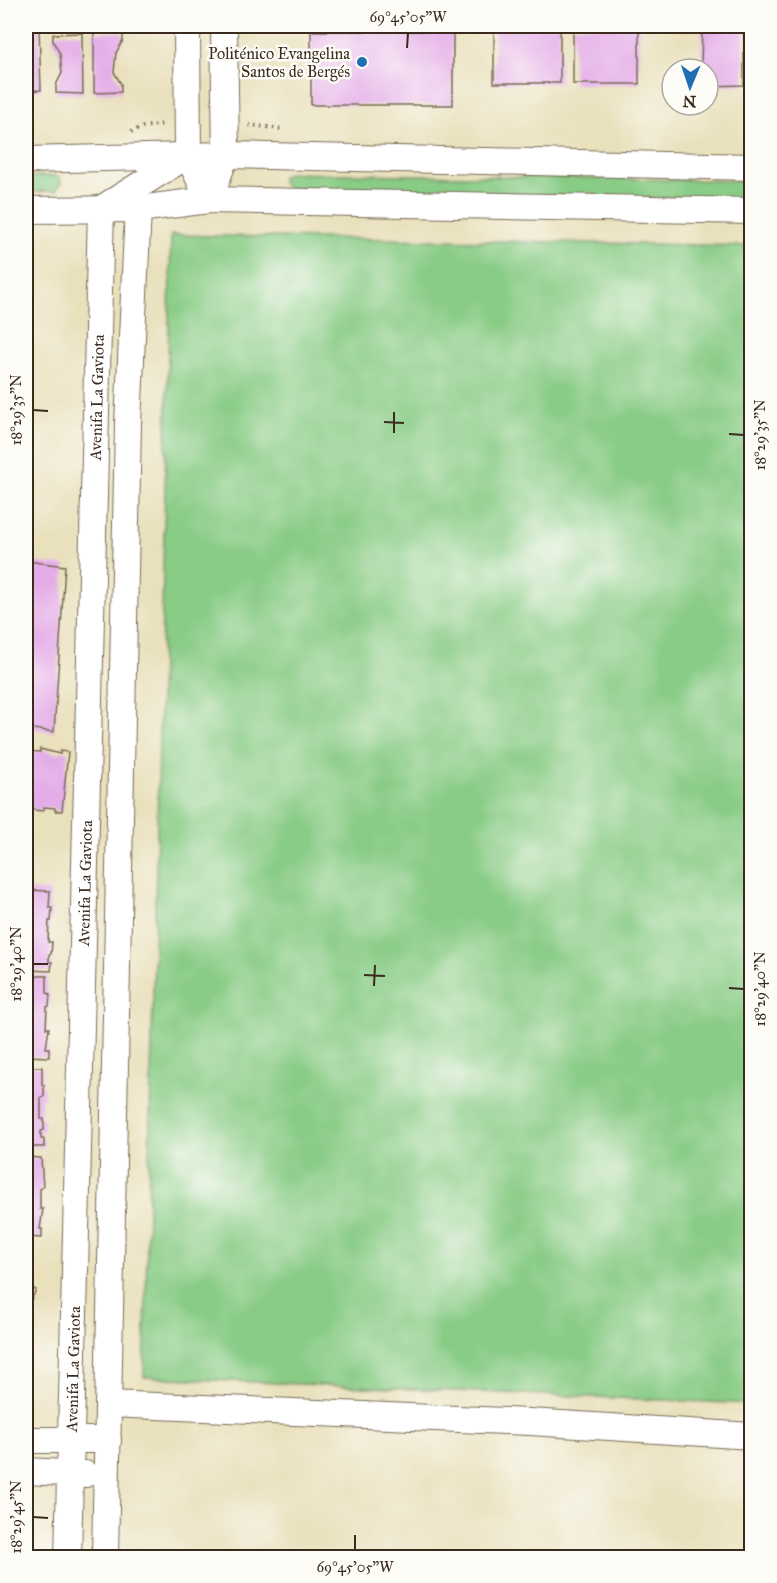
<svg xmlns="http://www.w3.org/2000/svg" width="777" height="1583" font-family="'IM FELL Great Primer',serif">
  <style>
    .green { fill: #89cc86; stroke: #627b52; stroke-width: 1.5 }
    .building { fill: #e4ade8 }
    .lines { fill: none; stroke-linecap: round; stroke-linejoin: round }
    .street-casing { stroke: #786a55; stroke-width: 28 }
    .path { stroke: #786a55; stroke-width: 4; stroke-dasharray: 1.5 4.5; stroke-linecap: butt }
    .street { stroke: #fff; stroke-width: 26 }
    .ticks { fill: none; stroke: #3b2a1e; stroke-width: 2 }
    .poi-dot { fill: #1f6fb2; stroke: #fdfcf7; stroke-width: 2 }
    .labels { text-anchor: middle; stroke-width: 5; stroke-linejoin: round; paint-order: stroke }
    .poi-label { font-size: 16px; fill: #3b2a1e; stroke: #fdfcf7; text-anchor: end }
    .street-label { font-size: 16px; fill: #3b2a1e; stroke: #fdfcf7 }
    .neatline { fill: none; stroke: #3b2a1e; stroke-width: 2 }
    .ticks-label { font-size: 15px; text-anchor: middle; fill: #3b2a1e }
  </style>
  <rect width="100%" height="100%" fill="#fdfcf7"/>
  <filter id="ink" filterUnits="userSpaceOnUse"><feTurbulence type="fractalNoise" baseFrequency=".0167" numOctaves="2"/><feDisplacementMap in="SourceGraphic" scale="12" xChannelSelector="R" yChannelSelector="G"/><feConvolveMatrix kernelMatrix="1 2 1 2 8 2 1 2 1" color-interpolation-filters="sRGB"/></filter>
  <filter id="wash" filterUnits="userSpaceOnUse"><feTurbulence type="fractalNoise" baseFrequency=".008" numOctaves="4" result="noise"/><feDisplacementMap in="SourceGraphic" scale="24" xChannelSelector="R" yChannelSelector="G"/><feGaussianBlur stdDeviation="1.35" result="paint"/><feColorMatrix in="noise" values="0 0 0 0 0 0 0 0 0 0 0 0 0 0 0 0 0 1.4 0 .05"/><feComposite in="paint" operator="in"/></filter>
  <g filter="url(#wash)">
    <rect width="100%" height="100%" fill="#e9e0bc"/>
    <!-- green -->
    <g class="green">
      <path d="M 289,173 L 751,181 L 752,200 L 289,189 L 282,183 L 282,177 Z"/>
      <path d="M 26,176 L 56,176 L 60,179 L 61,183 L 56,191 L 26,192 Z"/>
      <path d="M 171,235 L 751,246 L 751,1404 L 144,1377 Z"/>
    </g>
    <g id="blocks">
      <!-- building -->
      <g class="building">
        <path d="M 39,26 L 41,90 L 26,91 L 26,27 Z"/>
        <rect x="494" y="26" width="66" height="57"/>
        <rect x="573" y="26" width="66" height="58"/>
        <path d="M 702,26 L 744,26 L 744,85 L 708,86 L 708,69 L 701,69 Z"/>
        <rect x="311" y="31" width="142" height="74"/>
        <path d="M 94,32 L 123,32 L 123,40 L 116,53 L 114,72 L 121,84 L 121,92 L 94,93 Z"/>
        <path d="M 82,33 L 83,94 L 56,93 L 56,85 L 62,73 L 60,54 L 53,41 L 53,34 Z"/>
        <path d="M 26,561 L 65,566 L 54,732 L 26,728 Z"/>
        <path d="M 40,749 L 60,754 L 60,751 L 68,752 L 62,811 L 55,811 L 55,808 L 44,807 L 43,811 L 34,810 L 33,806 L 26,805 L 26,751 L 40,752 Z"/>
        <path d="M 26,890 L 50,891 L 49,908 L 52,908 L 51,921 L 49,921 L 48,942 L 52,942 L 51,954 L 49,954 L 49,962 L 52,962 L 51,971 L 26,970 Z"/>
        <path d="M 26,976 L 47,976 L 47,993 L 50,994 L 49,1006 L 47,1007 L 46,1028 L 49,1028 L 46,1048 L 49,1048 L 49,1057 L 26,1056 Z"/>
        <path d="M 26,1067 L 42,1067 L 42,1085 L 44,1085 L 44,1097 L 41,1098 L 41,1119 L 44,1119 L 44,1130 L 41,1131 L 41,1139 L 44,1139 L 44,1147 L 26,1147 Z"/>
        <path d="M 26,1157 L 41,1158 L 43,1187 L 40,1189 L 40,1209 L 43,1209 L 40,1229 L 42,1229 L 42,1238 L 26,1237 Z"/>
        <path d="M 26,1285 L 36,1290 L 26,1310 Z"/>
        <path d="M 26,1541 L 32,1541 L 32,1548 L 29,1548 L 29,1558 L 26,1558 Z"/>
      </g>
    </g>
  </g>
  <g filter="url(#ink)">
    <use href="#blocks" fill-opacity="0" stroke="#786a55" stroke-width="1.5"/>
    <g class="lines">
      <defs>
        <g id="street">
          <path d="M 187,26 L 188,155 L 209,200"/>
          <path d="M 26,160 L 226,155 L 752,167"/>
          <path d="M 209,200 L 226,155 L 224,26"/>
          <path d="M 26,210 L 138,209 L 209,200 L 752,211"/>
          <path d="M 108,1404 L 530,1422 L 752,1436"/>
          <path d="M 26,1440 L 108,1440"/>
          <path d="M 26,1471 L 85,1474"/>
          <path id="s1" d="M 68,1558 L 101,209 L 188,155"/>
          <path d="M 105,1558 L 128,424 L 138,209"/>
        </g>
      </defs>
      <!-- street casing -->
      <use href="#street" class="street-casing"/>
      <!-- path -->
      <g class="path">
        <path d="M 249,125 L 283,129"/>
        <path d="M 131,132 L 143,127 L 164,124"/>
      </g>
      <!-- street -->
      <use href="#street" class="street"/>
    </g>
  </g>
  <!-- ticks -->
  <path class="ticks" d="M 407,48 L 408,33M 33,410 L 48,411M 384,422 L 404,423M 394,433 L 394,412M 729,434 L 744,435M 33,964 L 48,964M 364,975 L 385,976M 374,986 L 375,965M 729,988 L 744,989M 33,1517 L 48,1518M 355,1550 L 355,1535"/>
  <!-- markers -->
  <circle class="poi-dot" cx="362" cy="62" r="6"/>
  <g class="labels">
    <!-- poi labels -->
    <g class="poi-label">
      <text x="350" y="59">Politénico Evangelina<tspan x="350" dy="18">Santos de Bergés</tspan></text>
    </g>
    <!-- street labels -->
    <g class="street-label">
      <text dy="6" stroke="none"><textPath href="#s1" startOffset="1161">Avenifa La Gaviota</textPath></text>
      <text dy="6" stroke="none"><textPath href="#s1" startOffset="675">Avenifa La Gaviota</textPath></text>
      <text dy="6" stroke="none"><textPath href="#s1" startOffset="189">Avenifa La Gaviota</textPath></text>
    </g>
  </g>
  <!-- margin -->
  <rect width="777" height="1583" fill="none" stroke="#fdfcf7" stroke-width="66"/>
  <!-- north arrow -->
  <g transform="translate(690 87) rotate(182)"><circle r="28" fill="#fdfcf7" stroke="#afa8a0" stroke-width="1.5"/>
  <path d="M0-4.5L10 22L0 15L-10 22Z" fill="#1f6fb2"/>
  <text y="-9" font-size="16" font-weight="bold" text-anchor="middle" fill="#3b2a1e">N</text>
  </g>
  <rect x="33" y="33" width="711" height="1517" class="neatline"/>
  <g class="ticks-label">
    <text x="408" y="22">69°45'05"W</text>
    <text transform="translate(16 410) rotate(-90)" y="5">18°29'35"N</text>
    <text transform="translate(760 435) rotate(-90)" y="5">18°29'35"N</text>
    <text transform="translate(16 964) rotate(-90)" y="5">18°29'40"N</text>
    <text transform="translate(760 989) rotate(-90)" y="5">18°29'40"N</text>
    <text transform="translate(16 1517) rotate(-90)" y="5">18°29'45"N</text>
    <text x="355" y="1572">69°45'05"W</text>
  </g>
</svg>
